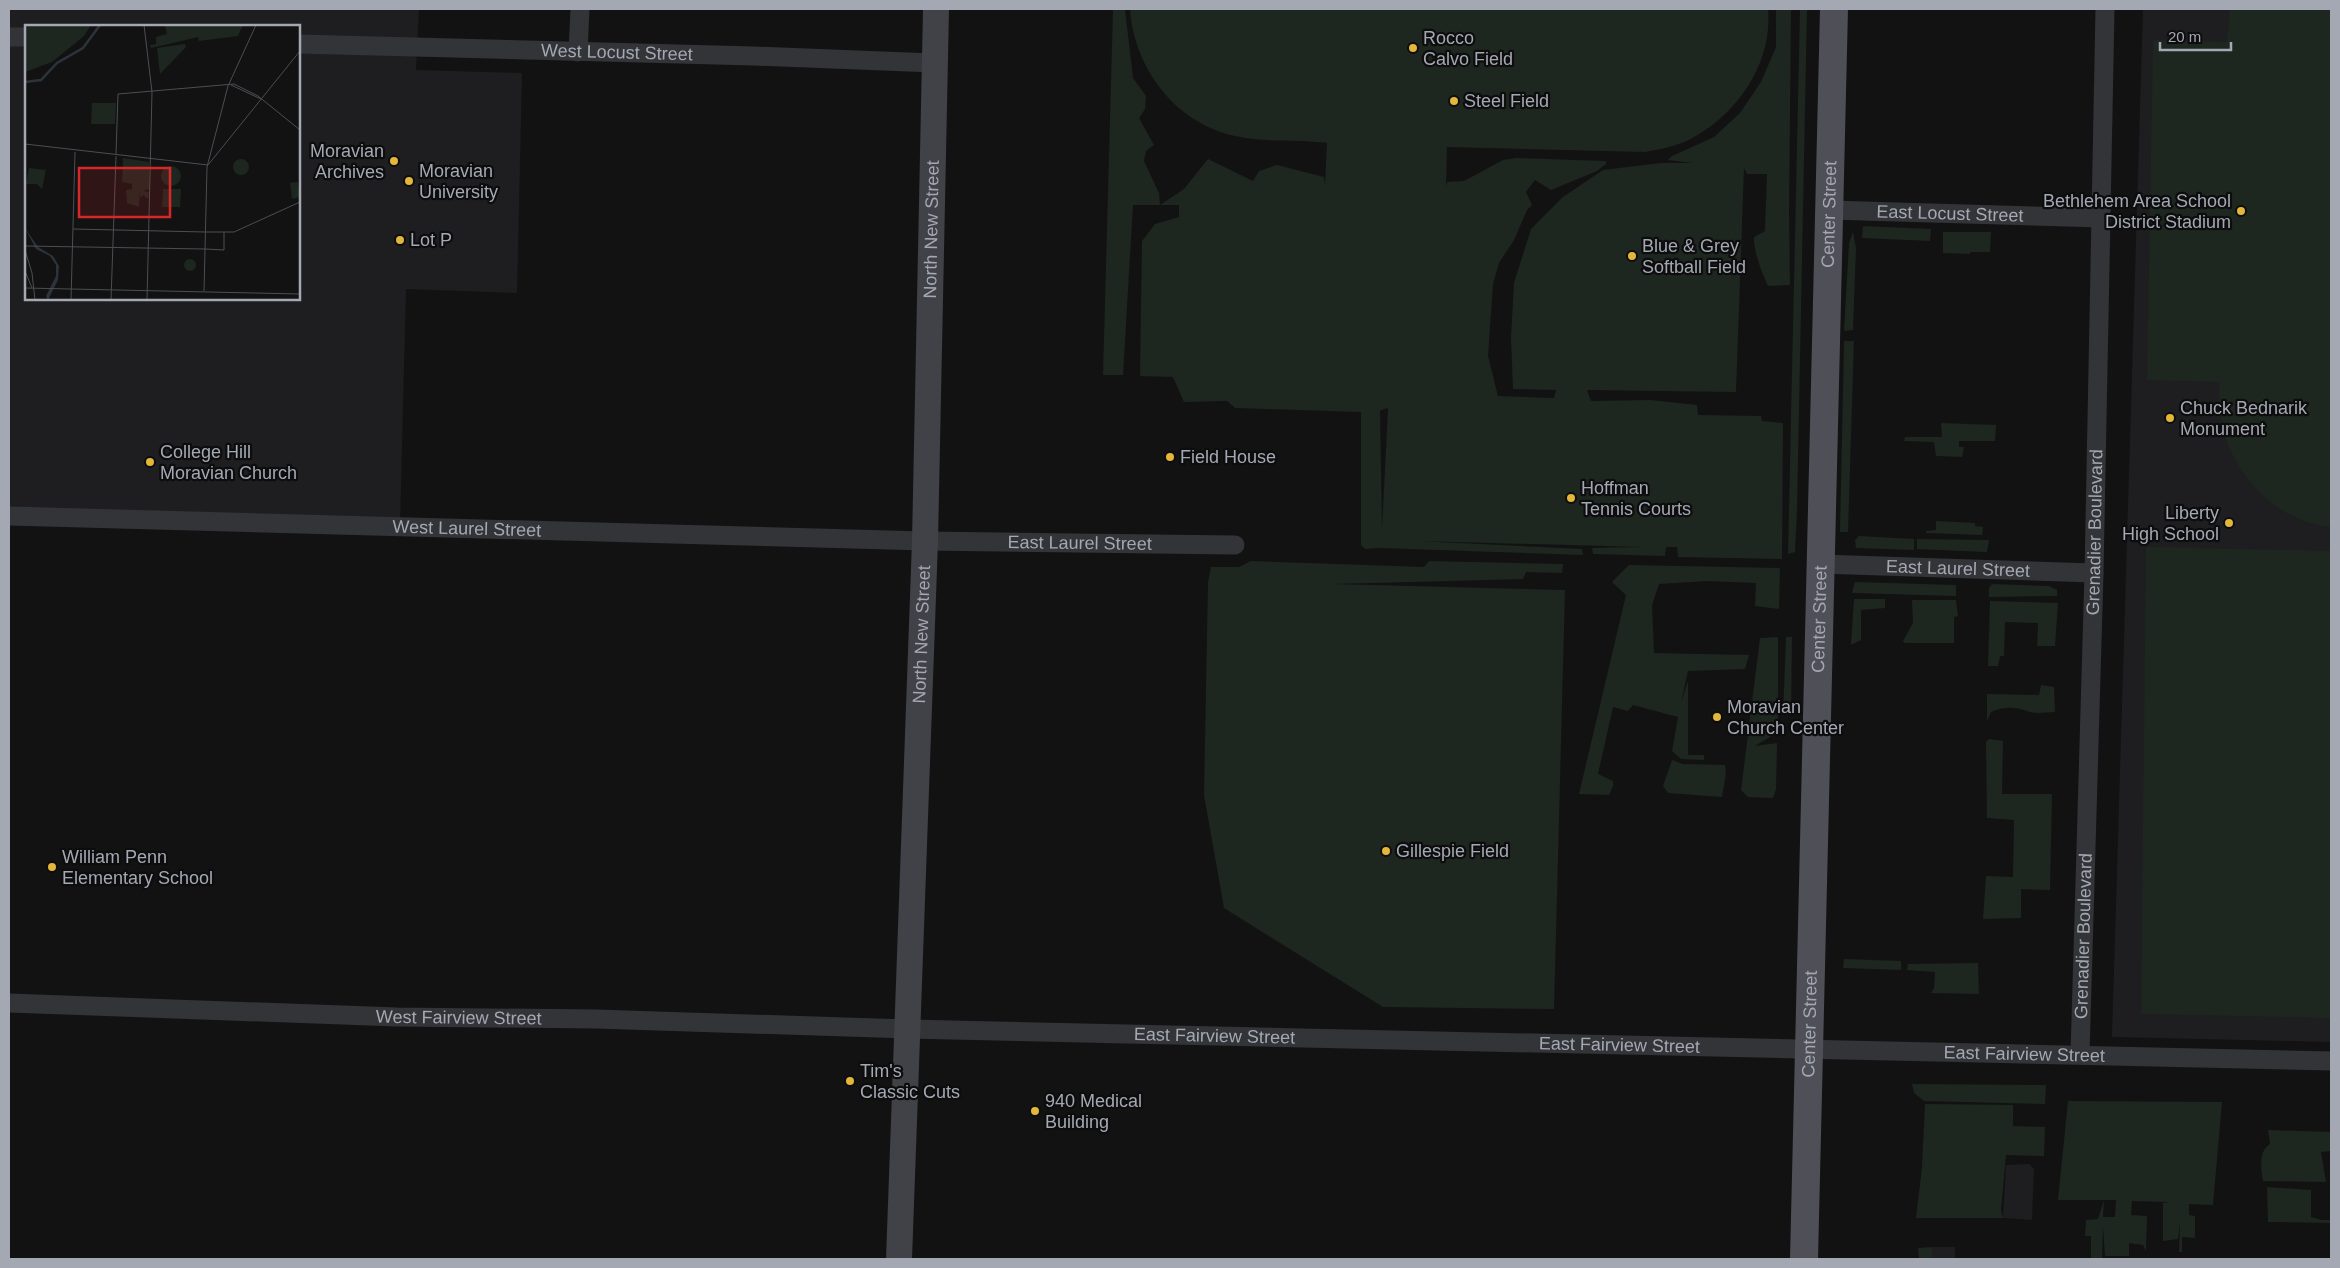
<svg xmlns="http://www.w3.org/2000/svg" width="2340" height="1268" font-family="Helvetica,sans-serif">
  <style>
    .built { fill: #1e1e20; fill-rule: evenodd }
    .green { fill: #1e2620; fill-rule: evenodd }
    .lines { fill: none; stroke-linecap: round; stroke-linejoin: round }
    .minor { stroke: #333438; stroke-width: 19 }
    .secondary { stroke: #414248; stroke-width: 26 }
    .primary { stroke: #4f5057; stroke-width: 28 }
    .poi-dot { fill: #e3b73a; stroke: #0d0d0e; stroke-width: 2 }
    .labels { text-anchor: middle; stroke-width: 4.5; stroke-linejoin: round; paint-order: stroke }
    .poi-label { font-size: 18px; fill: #a4a8b3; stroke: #0d0d0e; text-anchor: start }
    .street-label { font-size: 18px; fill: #a4a8b3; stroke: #0d0d0e }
    .inset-river { fill: none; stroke: #2c333b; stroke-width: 2.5 }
    .inset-road { fill: none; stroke: #4c4e53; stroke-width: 1 }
    .view { fill: #d62828; fill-opacity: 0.15; stroke: #d62828; stroke-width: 2.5 }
    .inset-edge { fill: none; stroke: #a4a8b3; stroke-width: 2.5 }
  </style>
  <rect width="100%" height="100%" fill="#121213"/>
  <!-- built -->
  <g class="built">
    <path d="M 9,9 L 419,9 L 416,70 L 522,73 L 517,293 L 406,289 L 400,526 L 9,517 ZM 26,26 L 299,26 L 299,299 L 26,299 Z"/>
    <path d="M 2143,9 L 2331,9 L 2331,1042 L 2112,1037 Z"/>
    <path d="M 2029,1164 L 2034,1169 L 2032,1220 L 2003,1218 L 2006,1165 Z"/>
    <rect x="1932" y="1247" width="23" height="12"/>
  </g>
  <!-- green -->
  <g class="green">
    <path d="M 1113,9 L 1125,9 L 1133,78 L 1146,96 L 1145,109 L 1139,118 L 1154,145 L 1146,151 L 1144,161 L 1159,193 L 1160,205 L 1184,189 L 1208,159 L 1253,181 L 1259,171 L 1277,165 L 1324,177 L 1325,185 L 1327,143 C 1297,139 1265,143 1235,136 C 1175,123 1134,68 1130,9 L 1768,9 C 1773,60 1740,111 1696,136 C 1681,145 1663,149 1645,152 L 1447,147 L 1446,187 L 1447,182 L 1464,181 L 1503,160 L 1516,158 L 1606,161 L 1606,164 L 1597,171 L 1551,190 L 1535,180 L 1526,192 L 1532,205 L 1527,210 L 1514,240 L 1499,263 L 1493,284 L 1488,356 L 1498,396 L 1554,398 L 1556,390 L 1513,389 L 1511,337 L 1514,283 L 1531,229 L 1563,197 L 1603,170 L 1661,163 L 1693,163 L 1668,160 L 1672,156 L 1714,137 L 1740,113 L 1761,82 L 1776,47 L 1776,9 L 1791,9 L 1789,211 L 1790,285 L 1768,286 C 1762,273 1753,250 1754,237 L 1765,231 L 1767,174 L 1747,174 L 1744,168 L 1736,392 L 1587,390 L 1591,401 L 1650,400 L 1697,405 L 1698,415 L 1761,416 L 1762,421 L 1783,423 L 1782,559 L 1678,557 L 1677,547 L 1666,547 L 1665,556 L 1593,554 L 1592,548 L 1642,547 L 1418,541 L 1582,549 L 1583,555 L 1380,548 L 1365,549 L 1361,545 L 1361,412 L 1235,408 L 1227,401 L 1184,402 L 1173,377 L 1140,376 L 1142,241 L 1155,224 L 1179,217 L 1179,205 L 1133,205 L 1123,375 L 1103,375 ZM 1387,408 L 1388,409 L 1382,528 L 1380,411 Z"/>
    <path d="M 1800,9 L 1807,9 L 1797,510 L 1795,552 L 1788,554 Z"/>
    <path d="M 2230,9 L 2331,9 L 2331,527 C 2276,522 2231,474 2221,420 C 2219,408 2220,395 2219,382 L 2147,380 L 2153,40 L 2227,42 Z"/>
    <path d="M 1863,226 L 1931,229 L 1930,241 L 1862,238 Z"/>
    <path d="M 1853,232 L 1856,248 L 1853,330 L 1844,331 L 1849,243 Z"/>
    <path d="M 1943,232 L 1991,232 L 1990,252 L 1970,252 L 1970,254 L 1943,253 Z"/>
    <path d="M 1844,341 L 1854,341 L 1848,532 L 1840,532 Z"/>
    <path d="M 1941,423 L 1996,425 L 1995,441 L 1959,441 L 1959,447 L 1964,447 L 1962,457 L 1936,456 L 1934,442 L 1904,441 L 1905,437 L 1942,437 Z"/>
    <path d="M 1936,521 L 1975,523 L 1975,526 L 1983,527 L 1982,535 L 1926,533 L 1926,531 L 1936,530 Z"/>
    <path d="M 1859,536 L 1914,539 L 1914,550 L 1856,548 L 1855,540 Z"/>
    <path d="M 1917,539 L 1989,540 L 1987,552 L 1984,552 L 1917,549 Z"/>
    <path d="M 2146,547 L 2331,551 L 2331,1018 L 2141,1014 Z"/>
    <path d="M 1251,561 L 1424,567 L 1429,561 L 1563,564 L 1562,573 L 1526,572 L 1523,579 L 1334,584 L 1565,590 L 1554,1009 L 1383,1007 L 1224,908 L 1204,795 L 1208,582 L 1211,567 L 1239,567 Z"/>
    <path d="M 1629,565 L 1780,568 L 1779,609 L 1755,606 L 1756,583 L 1708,581 L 1659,584 L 1652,605 L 1654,653 L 1749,655 L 1745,669 L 1688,671 L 1681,703 L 1688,681 L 1688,755 L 1704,755 L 1704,760 L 1681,759 L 1672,751 L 1678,717 L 1633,705 L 1628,711 L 1613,707 L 1598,774 L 1613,781 L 1613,786 L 1609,795 L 1579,794 L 1626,595 L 1612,582 Z"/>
    <path d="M 1855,582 L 1956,585 L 1956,596 L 1852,593 Z"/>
    <path d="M 1992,584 L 2049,586 L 2057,590 L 2057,596 L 1989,597 L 1989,588 Z"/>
    <path d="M 1854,599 L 1885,599 L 1885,608 L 1861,610 L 1861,640 L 1851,645 Z"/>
    <path d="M 1912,600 L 1956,600 L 1958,616 L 1954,617 L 1954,643 L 1905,643 L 1903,641 L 1913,623 Z"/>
    <path d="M 1990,601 L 2058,603 L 2055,646 L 2037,646 L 2038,623 L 2005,622 L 2004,656 L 2000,656 L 1998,666 L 1988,666 Z"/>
    <path d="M 1778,637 L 1778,732 L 1755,746 L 1777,743 L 1776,789 L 1773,798 L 1748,797 L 1741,790 L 1760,638 Z"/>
    <path d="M 1786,637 L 1792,637 L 1791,714 L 1783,715 Z"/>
    <path d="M 2041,685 L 2054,687 L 2055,712 C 2047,712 2036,714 2030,712 C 2016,707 2005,706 1991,712 L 1987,721 L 1987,694 L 2039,695 Z"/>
    <path d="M 1989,739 L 2003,741 L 2002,794 L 2052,794 L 2050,890 L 2021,889 L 2021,918 L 1983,919 L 1986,876 L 2013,877 L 2014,820 L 1987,818 L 1986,742 Z"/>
    <path d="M 1672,760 L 1683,764 L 1725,765 L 1726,773 L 1722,797 L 1668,793 L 1663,786 Z"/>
    <path d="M 1844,959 L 1901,961 L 1901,970 L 1843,968 Z"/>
    <path d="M 1978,963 L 1979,994 L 1931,993 L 1934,988 L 1935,972 L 1907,970 L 1908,964 Z"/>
    <path d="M 1912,1084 L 2046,1085 L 2045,1104 L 1924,1101 L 1914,1093 Z"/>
    <path d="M 2068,1101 L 2222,1102 L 2213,1205 L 2189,1204 L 2189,1215 L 2195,1216 L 2195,1238 L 2182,1237 L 2182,1252 L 2179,1252 L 2180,1222 L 2178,1239 L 2163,1241 L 2163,1203 L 2169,1202 L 2132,1201 L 2131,1215 L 2147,1216 L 2146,1251 L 2143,1245 L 2129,1243 L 2129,1256 L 2105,1256 L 2103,1227 L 2102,1259 L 2091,1259 L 2091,1236 L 2085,1236 L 2086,1220 L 2098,1219 L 2104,1200 L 2058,1200 ZM 2104,1200 L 2116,1200 L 2115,1217 L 2103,1217 Z"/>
    <path d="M 1925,1104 L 2013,1105 L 2013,1126 L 2045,1127 L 2044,1156 L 2006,1155 L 2001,1210 L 2003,1218 L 1916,1218 L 1922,1167 Z"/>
    <path d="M 2268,1130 L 2331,1132 L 2331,1151 L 2321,1152 L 2326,1182 L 2263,1181 C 2261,1169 2258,1151 2270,1144 Z"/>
    <path d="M 2267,1187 L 2311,1190 L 2311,1217 L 2321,1220 L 2331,1220 L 2331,1223 L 2268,1222 Z"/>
    <path d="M 1932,1247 L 1932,1259 L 1919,1259 L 1918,1248 Z"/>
  </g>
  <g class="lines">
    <!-- minor -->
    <g class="minor">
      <path d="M 9,37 L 26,37"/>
      <path id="s1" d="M 299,44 L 754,56 L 934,63"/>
      <path d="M 578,52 L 580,9"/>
      <path id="s2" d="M 1829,210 L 2102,218"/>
      <path id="s3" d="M 9,516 L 925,541 L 1235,545"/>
      <path id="s4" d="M 1820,564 L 2094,573"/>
      <path id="s5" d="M 9,1003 L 397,1017 L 596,1019 L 908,1029 L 2331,1061"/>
      <path id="s6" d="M 2080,1054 L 2094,573 L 2105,9"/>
    </g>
    <!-- secondary -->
    <path class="secondary" id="s7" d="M 899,1259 L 925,541 L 936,9"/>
    <!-- primary -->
    <path class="primary" id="s8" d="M 1804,1259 L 1834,9"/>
  </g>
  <!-- markers -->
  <g class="poi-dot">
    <circle cx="1413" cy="48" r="5"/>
    <circle cx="1454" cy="101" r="5"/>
    <circle cx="394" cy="161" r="5"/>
    <circle cx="409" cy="181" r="5"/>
    <circle cx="2241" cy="211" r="5"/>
    <circle cx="400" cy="240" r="5"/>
    <circle cx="1632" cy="256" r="5"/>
    <circle cx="2170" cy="418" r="5"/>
    <circle cx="1170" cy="457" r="5"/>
    <circle cx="150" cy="462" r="5"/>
    <circle cx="1571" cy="498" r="5"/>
    <circle cx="2229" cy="523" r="5"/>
    <circle cx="1717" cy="717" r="5"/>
    <circle cx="1386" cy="851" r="5"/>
    <circle cx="52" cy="867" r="5"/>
    <circle cx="850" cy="1081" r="5"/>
    <circle cx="1035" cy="1111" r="5"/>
  </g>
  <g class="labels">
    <!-- poi labels -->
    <g class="poi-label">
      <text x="1423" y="44">Rocco<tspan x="1423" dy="21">Calvo Field</tspan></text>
      <text x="1464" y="107">Steel Field</text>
      <text x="384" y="157" text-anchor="end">Moravian<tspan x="384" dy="21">Archives</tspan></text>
      <text x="419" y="177">Moravian<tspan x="419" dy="21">University</tspan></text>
      <text x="2231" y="207" text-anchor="end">Bethlehem Area School<tspan x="2231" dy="21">District Stadium</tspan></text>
      <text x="410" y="246">Lot P</text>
      <text x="1642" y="252">Blue &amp; Grey<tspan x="1642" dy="21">Softball Field</tspan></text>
      <text x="2180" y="414">Chuck Bednarik<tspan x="2180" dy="21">Monument</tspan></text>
      <text x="160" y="458">College Hill<tspan x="160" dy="21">Moravian Church</tspan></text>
      <text x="1180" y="463">Field House</text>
      <text x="1581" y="494">Hoffman<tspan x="1581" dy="21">Tennis Courts</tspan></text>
      <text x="2219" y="519" text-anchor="end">Liberty<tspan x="2219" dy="21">High School</tspan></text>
      <text x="1727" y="713">Moravian<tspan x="1727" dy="21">Church Center</tspan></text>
      <text x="1396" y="857">Gillespie Field</text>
      <text x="62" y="863">William Penn<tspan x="62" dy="21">Elementary School</tspan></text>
      <text x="860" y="1077">Tim's<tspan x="860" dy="21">Classic Cuts</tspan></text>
      <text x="1045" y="1107">940 Medical<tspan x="1045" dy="21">Building</tspan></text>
    </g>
    <!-- street labels -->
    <g class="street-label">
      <text dy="6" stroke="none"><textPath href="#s1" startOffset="318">West Locust Street</textPath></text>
      <text dy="6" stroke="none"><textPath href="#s2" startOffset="121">East Locust Street</textPath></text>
      <text dy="6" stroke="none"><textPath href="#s8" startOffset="1045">Center Street</textPath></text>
      <text dy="6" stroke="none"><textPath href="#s7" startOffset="1030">North New Street</textPath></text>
      <text dy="6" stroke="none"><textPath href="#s3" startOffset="458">West Laurel Street</textPath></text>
      <text dy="6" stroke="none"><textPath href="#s6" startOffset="522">Grenadier Boulevard</textPath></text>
      <text dy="6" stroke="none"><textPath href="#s3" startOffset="1071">East Laurel Street</textPath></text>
      <text dy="6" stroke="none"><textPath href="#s4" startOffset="138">East Laurel Street</textPath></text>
      <text dy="6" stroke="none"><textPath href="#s8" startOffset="640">Center Street</textPath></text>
      <text dy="6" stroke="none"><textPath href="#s7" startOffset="625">North New Street</textPath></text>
      <text dy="6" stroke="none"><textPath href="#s6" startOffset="118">Grenadier Boulevard</textPath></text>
      <text dy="6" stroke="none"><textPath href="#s5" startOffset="450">West Fairview Street</textPath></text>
      <text dy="6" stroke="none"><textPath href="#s8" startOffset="235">Center Street</textPath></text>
      <text dy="6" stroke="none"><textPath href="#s5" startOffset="1206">East Fairview Street</textPath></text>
      <text dy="6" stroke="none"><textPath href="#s5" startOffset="1611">East Fairview Street</textPath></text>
      <text dy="6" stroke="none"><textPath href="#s5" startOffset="2016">East Fairview Street</textPath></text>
    </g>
  </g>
  <!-- overview -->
  <g transform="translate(25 25)">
    <rect width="275" height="275" fill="#121213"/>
    <path d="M 0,0 L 66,0 L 59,11 L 27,37 L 0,47 ZM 140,0 L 218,0 L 213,11 L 174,16 L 173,12 L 169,13 L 126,23 L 125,20 L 131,19 L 131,12 L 142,9 ZM 160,19 L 161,22 L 135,49 L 132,23 ZM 67,78 L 91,78 L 90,99 L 66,99 ZM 98,133 L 124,137 L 124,164 L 118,166 L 124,167 L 123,174 L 118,170 L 115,173 L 115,164 L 114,182 L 102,178 L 101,165 L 107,164 L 107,159 L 97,157 ZM208 142a8 8 0 1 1 16 0a8 8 0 1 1-16 0ZM136 151a10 10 0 1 1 20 0a10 10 0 1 1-20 0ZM 4,143 L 21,145 L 17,164 L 12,159 L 1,159 ZM 273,157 L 275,172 L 267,174 L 265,158 ZM 138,164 L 156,164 L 155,182 L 137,182 ZM159 240a6 6 0 1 1 12 0a6 6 0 1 1-12 0Z" fill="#1e2620"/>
    <path d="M 0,203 L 13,222 L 28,231 L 34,241 L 33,255 L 23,275 L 21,271 L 31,251 L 31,240 L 25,231 L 11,224 Z" fill="#2c333b"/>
    <path class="inset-river" d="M 0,57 L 16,55 L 32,38 L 58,23 L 75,0"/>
    <path class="inset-road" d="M 119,0 L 127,67 L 122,275M 206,60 L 236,74M 0,119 L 183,140 L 275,26M 91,129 L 93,69 L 209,59 L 233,71 L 275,105M 48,204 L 180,207M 180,207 L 209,207 L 275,177M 0,221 L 180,224M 180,224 L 199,225 L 199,207M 0,225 L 7,248 L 10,275M 0,246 L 7,263M 0,263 L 275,269M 179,266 L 182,142 L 203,61 L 231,0M 46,275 L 50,127M 86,275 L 91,131"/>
    <path class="view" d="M 54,143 L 145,143 L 145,192 L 54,192 Z"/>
    <rect width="275" height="275" class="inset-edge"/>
  </g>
  <!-- border -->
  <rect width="2340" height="1268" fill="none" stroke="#a4a8b3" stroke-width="20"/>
  <!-- scale -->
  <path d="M2160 42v8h71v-8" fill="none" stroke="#a4a8b3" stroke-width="2.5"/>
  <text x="2168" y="42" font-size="15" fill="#a4a8b3" stroke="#0d0d0e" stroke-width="4" paint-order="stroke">20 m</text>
</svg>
